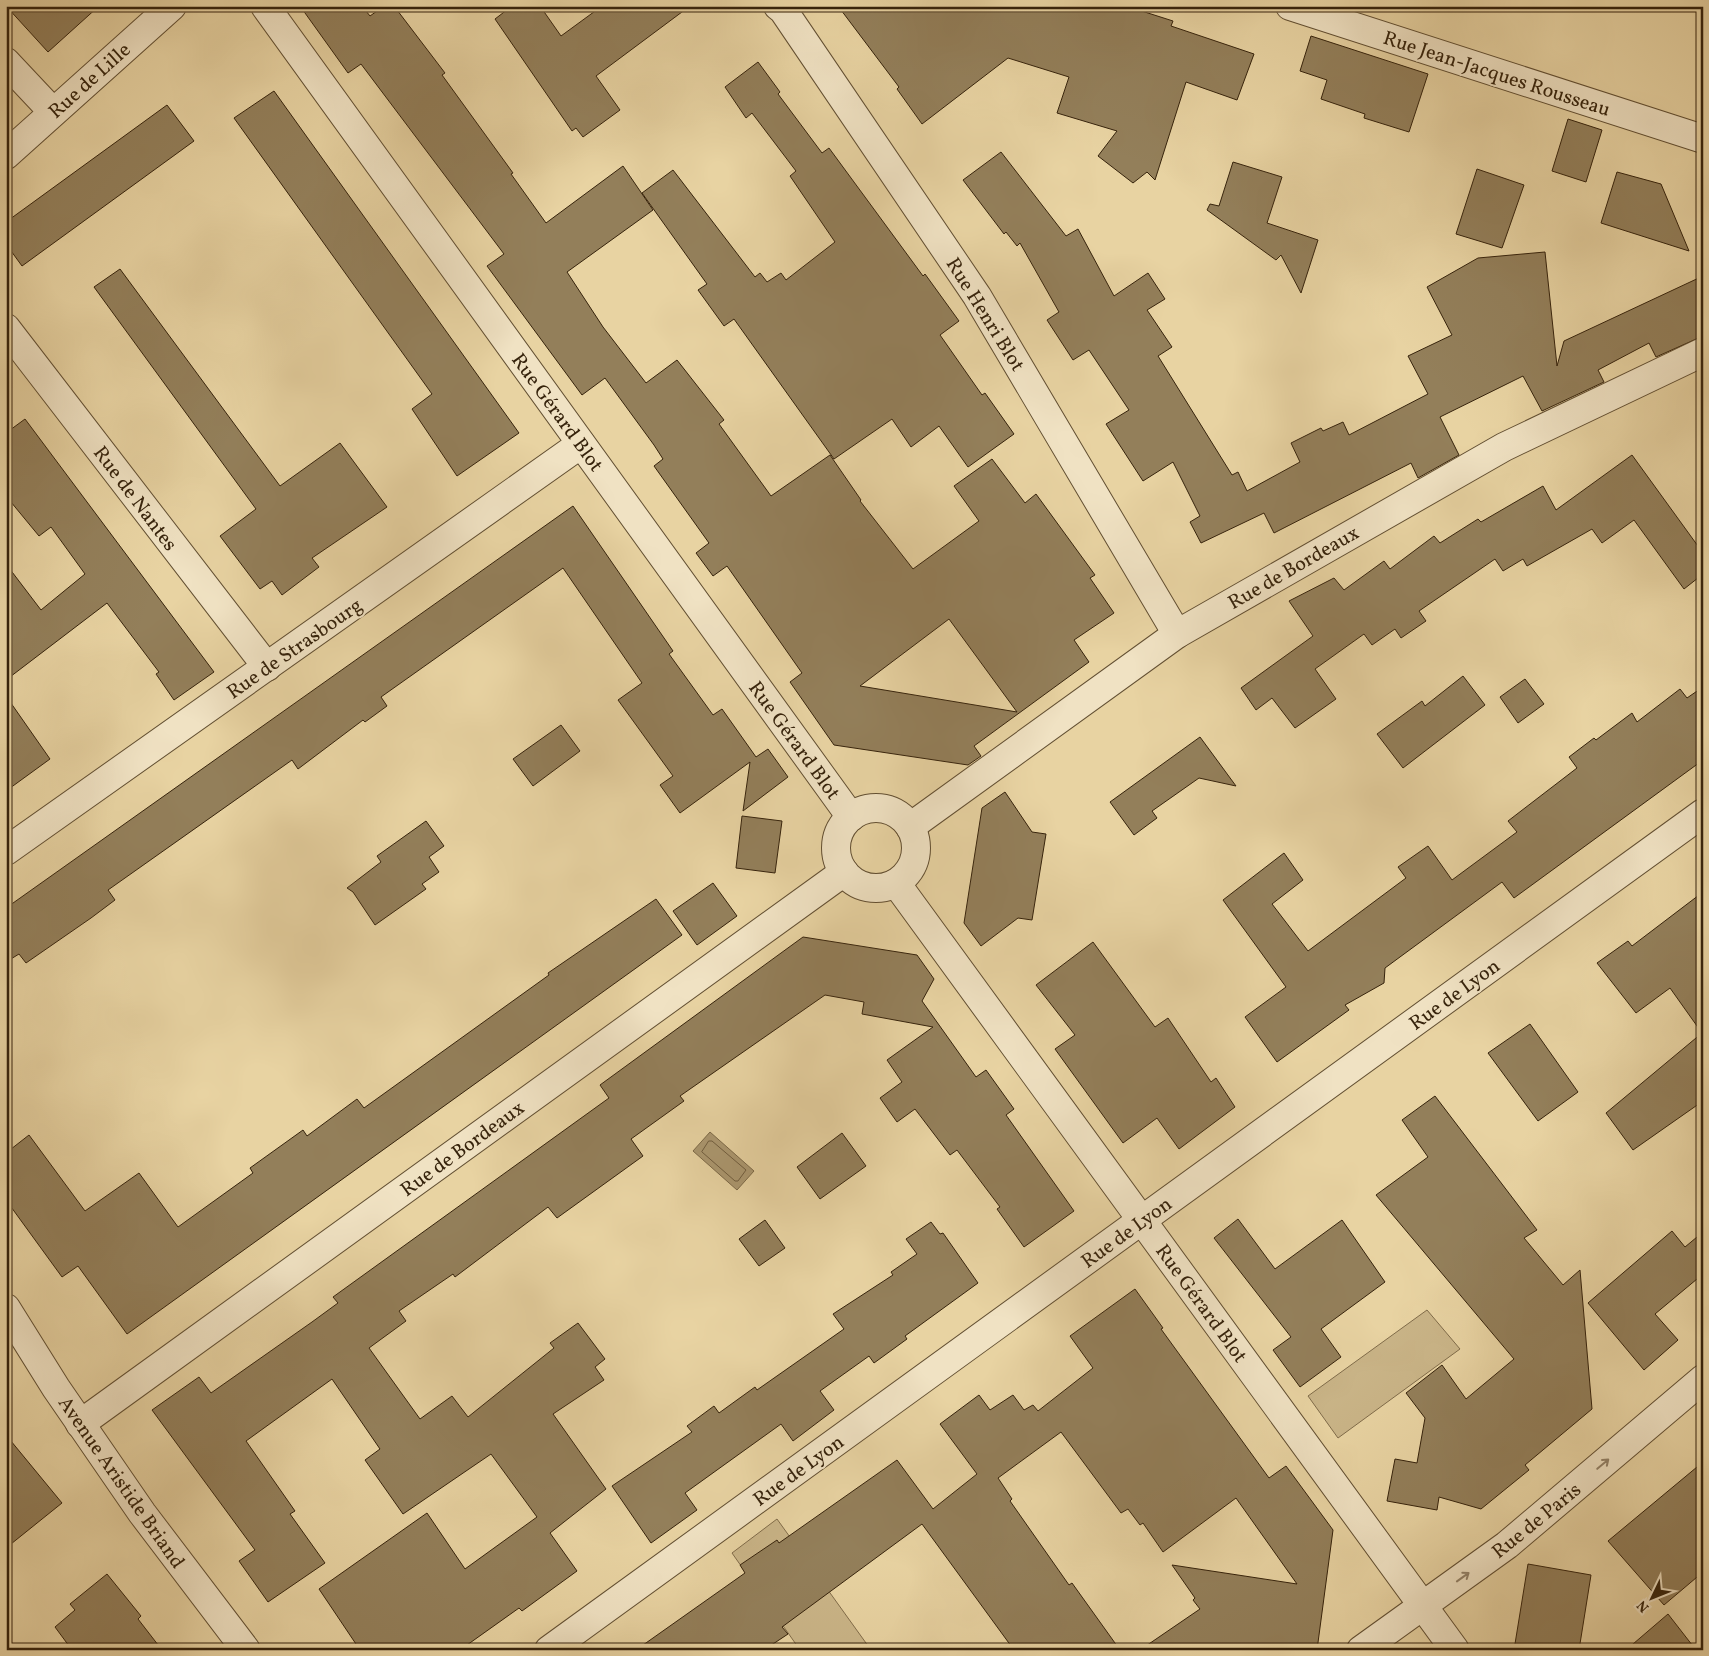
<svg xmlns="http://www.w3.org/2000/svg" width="1709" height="1656" font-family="Vollkorn,serif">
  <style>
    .green { fill: #cab588; stroke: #806c4a }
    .water { fill: #ab976f; stroke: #7c6947 }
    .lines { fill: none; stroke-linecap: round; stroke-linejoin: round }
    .shore { stroke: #705d3e; stroke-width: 1 }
    .building { fill: #937f5a; stroke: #36230c; fill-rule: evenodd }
    .minor-casing { stroke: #624f32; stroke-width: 30 }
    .tertiary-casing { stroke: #624f32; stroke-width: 30 }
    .minor { stroke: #f0e2c3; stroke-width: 28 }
    .tertiary { stroke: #f0e2c3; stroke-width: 28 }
    .oneway { stroke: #938268 }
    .labels { text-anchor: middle; stroke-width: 4; stroke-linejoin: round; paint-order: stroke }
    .street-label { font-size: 20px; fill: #36230c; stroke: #f0e2c3 }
  </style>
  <rect width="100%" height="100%" fill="#e8d3a2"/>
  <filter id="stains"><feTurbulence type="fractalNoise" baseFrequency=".004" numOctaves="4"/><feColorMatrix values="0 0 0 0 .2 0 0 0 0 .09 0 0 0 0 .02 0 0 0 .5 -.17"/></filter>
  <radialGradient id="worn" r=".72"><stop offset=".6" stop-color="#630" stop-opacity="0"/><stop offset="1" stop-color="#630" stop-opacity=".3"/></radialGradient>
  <!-- green -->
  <g class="green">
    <path d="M 1427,1310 L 1460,1349 L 1338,1438 L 1308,1396 Z"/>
    <path d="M 777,1519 L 871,1650 L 800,1650 L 732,1553 Z"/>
  </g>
  <!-- water -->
  <path class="water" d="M 710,1132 L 754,1171 L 737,1190 L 693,1151 Z"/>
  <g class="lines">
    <!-- shore -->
    <path class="shore" d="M 709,1141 L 712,1141 L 746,1170 L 738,1181 L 735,1181 L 702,1152 Z"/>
  </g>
  <!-- building -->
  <g class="building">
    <path d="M 6,6 L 99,6 L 48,52 Z"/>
    <path d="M 300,6 L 362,6 L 370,16 L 384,6 L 394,6 L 445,73 L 442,75 L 513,173 L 511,174 L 546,223 L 623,166 L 653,210 L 567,272 L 603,327 L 646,383 L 677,360 L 724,420 L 719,424 L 771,496 L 830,455 L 861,500 L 860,501 L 913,569 L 979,521 L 954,486 L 992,459 L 1025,503 L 1036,494 L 1095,575 L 1090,578 L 1114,613 L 1074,640 L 1089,662 L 974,746 L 981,756 L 968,765 L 834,745 L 790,682 L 802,673 L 727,566 L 713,576 L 696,553 L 709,543 L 654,466 L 663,459 L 654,445 L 605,378 L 582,395 L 487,266 L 504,254 L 361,64 L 348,73 ZM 949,619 L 1017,712 L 860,686 Z"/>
    <path d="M 512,6 L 540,6 L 561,36 L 602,6 L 690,6 L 596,76 L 620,110 L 583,137 L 576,128 L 572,131 L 495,19 Z"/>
    <path d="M 838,6 L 1126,6 L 1173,21 L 1171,26 L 1254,54 L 1237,100 L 1186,82 L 1155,180 L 1147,172 L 1133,183 L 1098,156 L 1117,131 L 1057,113 L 1069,77 L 1008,58 L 922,124 L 897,89 L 899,87 Z"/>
    <path d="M 1311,36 L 1428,74 L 1409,132 L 1364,118 L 1365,114 L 1321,99 L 1327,80 L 1300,71 Z"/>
    <path d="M 758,62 L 780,92 L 778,94 L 822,153 L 829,148 L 923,276 L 925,274 L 959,321 L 940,335 L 982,395 L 985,393 L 1014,434 L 968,467 L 939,426 L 911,447 L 892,419 L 834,459 L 734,319 L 724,326 L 698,290 L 707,284 L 642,193 L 673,170 L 755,277 L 760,273 L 767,282 L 781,273 L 786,280 L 835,242 L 790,176 L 796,171 L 752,113 L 746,118 L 725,87 Z"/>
    <path d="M 274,91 L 519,433 L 457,476 L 412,409 L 432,394 L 234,118 Z"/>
    <path d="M 167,105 L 194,141 L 22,266 L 6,244 L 6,222 Z"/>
    <path d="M 1568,119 L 1602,130 L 1586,182 L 1552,171 Z"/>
    <path d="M 1001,152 L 1066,236 L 1078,229 L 1114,296 L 1148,273 L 1165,299 L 1147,310 L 1172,347 L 1158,356 L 1232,475 L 1238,472 L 1247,491 L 1300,462 L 1291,443 L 1321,428 L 1323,431 L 1343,422 L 1349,435 L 1428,394 L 1408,356 L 1452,335 L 1427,287 L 1478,258 L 1545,252 L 1557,366 L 1564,341 L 1703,276 L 1703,336 L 1656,357 L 1649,343 L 1598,370 L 1604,382 L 1542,411 L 1523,376 L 1440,417 L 1459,455 L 1418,478 L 1411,463 L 1274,533 L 1264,513 L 1201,543 L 1190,522 L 1200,516 L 1173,462 L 1143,481 L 1106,424 L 1129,410 L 1089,350 L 1073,360 L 1047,320 L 1059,312 L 1020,243 L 1017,246 L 1006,232 L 1004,234 L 963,180 Z"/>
    <path d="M 1233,162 L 1282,177 L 1267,223 L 1318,240 L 1301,293 L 1281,255 L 1276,260 L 1207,210 L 1210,204 L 1219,206 Z"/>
    <path d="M 1477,169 L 1524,185 L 1502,248 L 1456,234 Z"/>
    <path d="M 1617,172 L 1661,184 L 1689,251 L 1601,223 Z"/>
    <path d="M 120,269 L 280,486 L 340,443 L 387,507 L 312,558 L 319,567 L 282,595 L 272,581 L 260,589 L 220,536 L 256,509 L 94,287 Z"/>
    <path d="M 25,419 L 214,672 L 174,700 L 156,674 L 159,672 L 107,603 L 6,680 L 6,564 L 41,610 L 85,574 L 51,527 L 39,536 L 6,496 L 6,433 Z"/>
    <path d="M 1632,455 L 1703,553 L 1703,574 L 1684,589 L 1634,520 L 1602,543 L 1592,529 L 1527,566 L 1523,559 L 1503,571 L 1495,559 L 1419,611 L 1426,621 L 1401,638 L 1395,629 L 1372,645 L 1364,634 L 1315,669 L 1336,699 L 1295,728 L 1272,698 L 1256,710 L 1241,688 L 1313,636 L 1289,601 L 1334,578 L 1344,590 L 1384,561 L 1390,569 L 1434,536 L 1440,543 L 1478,519 L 1481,522 L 1543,486 L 1556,510 Z"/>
    <path d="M 573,506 L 673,651 L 669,654 L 713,715 L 722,709 L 756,757 L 768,749 L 788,777 L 743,811 L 750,762 L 680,813 L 660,785 L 673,776 L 618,700 L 642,683 L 563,568 L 381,697 L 387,706 L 365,722 L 363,720 L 298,769 L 292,760 L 108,890 L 115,900 L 91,918 L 26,963 L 19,954 L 6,962 L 6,908 Z"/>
    <path d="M 1463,676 L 1485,705 L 1403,768 L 1377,734 L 1422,701 L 1425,706 Z"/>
    <path d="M 1525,679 L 1544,704 L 1518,723 L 1500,697 Z"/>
    <path d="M 1703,687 L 1703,760 L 1514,898 L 1502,882 L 1385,968 L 1384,983 L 1345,1005 L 1349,1010 L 1277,1062 L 1245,1017 L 1286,987 L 1223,900 L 1284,853 L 1303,880 L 1272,904 L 1308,951 L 1406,878 L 1398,867 L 1428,846 L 1452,880 L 1517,832 L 1508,821 L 1577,768 L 1569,757 L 1594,738 L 1596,740 L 1632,713 L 1637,722 L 1680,689 L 1687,698 Z"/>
    <path d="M 6,696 L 50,759 L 6,791 Z"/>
    <path d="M 561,725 L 580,751 L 533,786 L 513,759 Z"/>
    <path d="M 1200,737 L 1236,786 L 1199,778 L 1152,811 L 1157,818 L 1134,835 L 1110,802 Z"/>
    <path d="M 1005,792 L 1032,832 L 1046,834 L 1032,920 L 1018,918 L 981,946 L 964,923 L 982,808 Z"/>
    <path d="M 742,816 L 782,821 L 775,873 L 736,868 Z"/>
    <path d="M 426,821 L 444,846 L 429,857 L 439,872 L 422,884 L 426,889 L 375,925 L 353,892 L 347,888 L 381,862 L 377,856 Z"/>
    <path d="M 713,883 L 737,916 L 697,945 L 673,911 Z"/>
    <path d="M 1703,892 L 1703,1101 L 1633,1150 L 1606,1113 L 1702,1033 L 1670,988 L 1636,1013 L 1597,963 L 1628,941 L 1632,946 Z"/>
    <path d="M 656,899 L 682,935 L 127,1334 L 78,1266 L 62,1277 L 6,1200 L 6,1153 L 29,1135 L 85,1211 L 139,1173 L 178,1227 L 253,1173 L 250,1168 L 303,1130 L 307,1136 L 357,1099 L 364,1108 L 549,975 L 548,973 Z"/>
    <path d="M 803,937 L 917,955 L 934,979 L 922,1001 L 976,1077 L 986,1070 L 1014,1109 L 1006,1115 L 1074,1211 L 1024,1247 L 997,1209 L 1000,1207 L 957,1150 L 950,1155 L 915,1109 L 897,1122 L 880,1098 L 902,1082 L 887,1060 L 933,1027 L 862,1014 L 864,1002 L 825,995 L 680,1096 L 684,1101 L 631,1139 L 643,1156 L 557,1218 L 548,1207 L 455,1277 L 453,1274 L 399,1311 L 406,1321 L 369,1348 L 420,1419 L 452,1396 L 468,1417 L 554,1348 L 550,1343 L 578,1323 L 605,1359 L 595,1367 L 604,1380 L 553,1414 L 606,1489 L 550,1533 L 577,1571 L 522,1611 L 519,1608 L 460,1650 L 360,1650 L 319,1589 L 427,1513 L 465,1569 L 537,1517 L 491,1454 L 403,1514 L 365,1460 L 380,1449 L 332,1379 L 246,1441 L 295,1511 L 290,1514 L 325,1563 L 268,1602 L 239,1561 L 255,1550 L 152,1410 L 199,1377 L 211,1393 L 312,1322 L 338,1303 L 333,1297 L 609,1098 L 600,1085 Z"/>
    <path d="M 1093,942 L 1155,1027 L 1168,1018 L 1211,1082 L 1216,1078 L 1235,1107 L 1179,1149 L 1157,1118 L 1123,1143 L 1055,1049 L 1075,1035 L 1036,985 Z"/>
    <path d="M 1530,1024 L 1578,1092 L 1538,1121 L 1488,1053 Z"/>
    <path d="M 1435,1096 L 1537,1230 L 1524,1238 L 1563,1285 L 1580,1270 L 1592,1409 L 1525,1465 L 1529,1470 L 1481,1509 L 1439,1497 L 1437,1510 L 1387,1501 L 1395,1459 L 1417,1463 L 1425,1418 L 1406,1393 L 1442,1365 L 1466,1399 L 1514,1359 L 1376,1195 L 1428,1157 L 1402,1120 Z"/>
    <path d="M 842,1133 L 866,1166 L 820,1199 L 797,1167 Z"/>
    <path d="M 1238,1219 L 1275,1269 L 1342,1220 L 1385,1282 L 1321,1329 L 1341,1357 L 1300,1387 L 1273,1350 L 1291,1337 L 1214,1238 Z"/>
    <path d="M 765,1220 L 785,1248 L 759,1266 L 739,1239 Z"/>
    <path d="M 931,1222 L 940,1234 L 943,1233 L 978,1283 L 905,1336 L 907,1339 L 874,1363 L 869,1356 L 820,1391 L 834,1410 L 793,1441 L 781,1424 L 685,1493 L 697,1510 L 651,1543 L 612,1486 L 692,1432 L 687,1426 L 714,1406 L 719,1413 L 755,1387 L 757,1390 L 844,1329 L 833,1314 L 893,1275 L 891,1272 L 917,1254 L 906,1239 Z"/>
    <path d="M 1672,1231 L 1685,1247 L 1703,1232 L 1703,1274 L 1655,1314 L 1678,1340 L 1644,1370 L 1588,1303 Z"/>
    <path d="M 1135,1289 L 1163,1328 L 1161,1329 L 1269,1478 L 1286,1466 L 1333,1530 L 1317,1650 L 1140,1650 L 1200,1609 L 1193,1600 L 1195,1598 L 1172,1565 L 1297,1584 L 1236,1498 L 1163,1552 L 1143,1523 L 1140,1525 L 1128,1509 L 1121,1513 L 1061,1432 L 998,1478 L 1012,1499 L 1010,1501 L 1069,1585 L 1072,1583 L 1120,1650 L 1014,1650 L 922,1524 L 782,1627 L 788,1634 L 764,1650 L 636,1650 L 745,1573 L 740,1565 L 777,1540 L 779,1543 L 897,1460 L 933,1509 L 977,1474 L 940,1424 L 979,1395 L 990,1410 L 1013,1395 L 1024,1410 L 1033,1405 L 1038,1411 L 1093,1368 L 1070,1336 Z"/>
    <path d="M 6,1435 L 62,1503 L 6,1548 Z"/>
    <path d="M 1703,1462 L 1703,1572 L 1664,1605 L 1608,1541 Z"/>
    <path d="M 1528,1564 L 1591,1575 L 1579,1650 L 1514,1650 Z"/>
    <path d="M 107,1574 L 141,1616 L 138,1619 L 162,1650 L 72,1650 L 55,1627 L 75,1610 L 70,1604 Z"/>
    <path d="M 1668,1614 L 1696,1650 L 1626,1650 Z"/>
  </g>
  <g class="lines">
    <defs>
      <g id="minor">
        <path d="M 265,6 L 851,817"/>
        <path d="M 778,6 L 783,10 L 977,296 L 1177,634"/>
        <path d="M 1290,6 L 1703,139"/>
        <path d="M 6,62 L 53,112"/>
        <path d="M 6,155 L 172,6"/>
        <path d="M 6,328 L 267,667"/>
        <circle cx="876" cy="848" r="40"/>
        <path d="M 910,827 L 1177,634 L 1504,447 L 1703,352"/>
        <path d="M 6,851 L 581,444"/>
        <path d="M 896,883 L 1455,1650"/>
        <path d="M 80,1424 L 844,872"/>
        <path d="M 549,1650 L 1703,813"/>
        <path d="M 1361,1650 L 1507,1545 L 1703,1379"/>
      </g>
      <path id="tertiary" d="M 6,1308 L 56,1388 L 142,1513 L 246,1650"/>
    </defs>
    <!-- minor casing -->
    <use href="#minor" class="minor-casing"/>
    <!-- tertiary casing -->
    <use href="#tertiary" class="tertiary-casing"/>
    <!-- minor -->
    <use href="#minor" class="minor"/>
    <!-- tertiary -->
    <use href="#tertiary" class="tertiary"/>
  </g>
  <!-- one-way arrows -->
  <defs><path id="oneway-shaft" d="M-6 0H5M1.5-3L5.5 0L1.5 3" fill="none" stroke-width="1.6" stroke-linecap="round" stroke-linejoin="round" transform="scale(1.25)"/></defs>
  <g class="oneway">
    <use href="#oneway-shaft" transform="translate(1603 1464) rotate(-40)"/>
    <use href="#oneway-shaft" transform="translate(1463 1577) rotate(-36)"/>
  </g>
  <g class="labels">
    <!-- street labels -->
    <g class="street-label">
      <text transform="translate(1497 73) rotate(18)" y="7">Rue Jean-Jacques Rousseau</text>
      <text transform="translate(89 80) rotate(-42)" y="7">Rue de Lille</text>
      <text transform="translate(986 314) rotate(58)" y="7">Rue Henri Blot</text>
      <text transform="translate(558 412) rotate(54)" y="7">Rue Gérard Blot</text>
      <text transform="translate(136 498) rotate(53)" y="7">Rue de Nantes</text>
      <text transform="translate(1293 567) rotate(-30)" y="7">Rue de Bordeaux</text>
      <text transform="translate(294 648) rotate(-35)" y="7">Rue de Strasbourg</text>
      <text transform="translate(795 740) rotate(54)" y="7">Rue Gérard Blot</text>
      <text transform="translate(1454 994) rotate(-36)" y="7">Rue de Lyon</text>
      <text transform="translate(462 1148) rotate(-36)" y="7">Rue de Bordeaux</text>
      <text transform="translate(1126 1232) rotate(-36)" y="7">Rue de Lyon</text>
      <text transform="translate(1202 1303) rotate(54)" y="7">Rue Gérard Blot</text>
      <text transform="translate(798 1470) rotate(-36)" y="7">Rue de Lyon</text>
      <text transform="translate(122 1482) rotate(55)" y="7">Avenue Aristide Briand</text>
      <text transform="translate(1536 1520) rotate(-39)" y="7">Rue de Paris</text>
    </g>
  </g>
  <!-- margin -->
  <rect width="1709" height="1656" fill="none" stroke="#e8d3a2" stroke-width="25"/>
  <rect x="8" y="8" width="1694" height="1641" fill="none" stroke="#36230c" stroke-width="2.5"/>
  <rect x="12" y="12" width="1684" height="1631" fill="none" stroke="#36230c"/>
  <!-- north arrow -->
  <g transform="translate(1652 1598) rotate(227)" stroke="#f0e2c3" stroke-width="4" paint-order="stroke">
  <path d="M0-4L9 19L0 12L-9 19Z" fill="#36230c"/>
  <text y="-8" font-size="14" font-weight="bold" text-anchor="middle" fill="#36230c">N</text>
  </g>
  <rect width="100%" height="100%" filter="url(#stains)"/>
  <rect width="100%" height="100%" fill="url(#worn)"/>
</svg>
